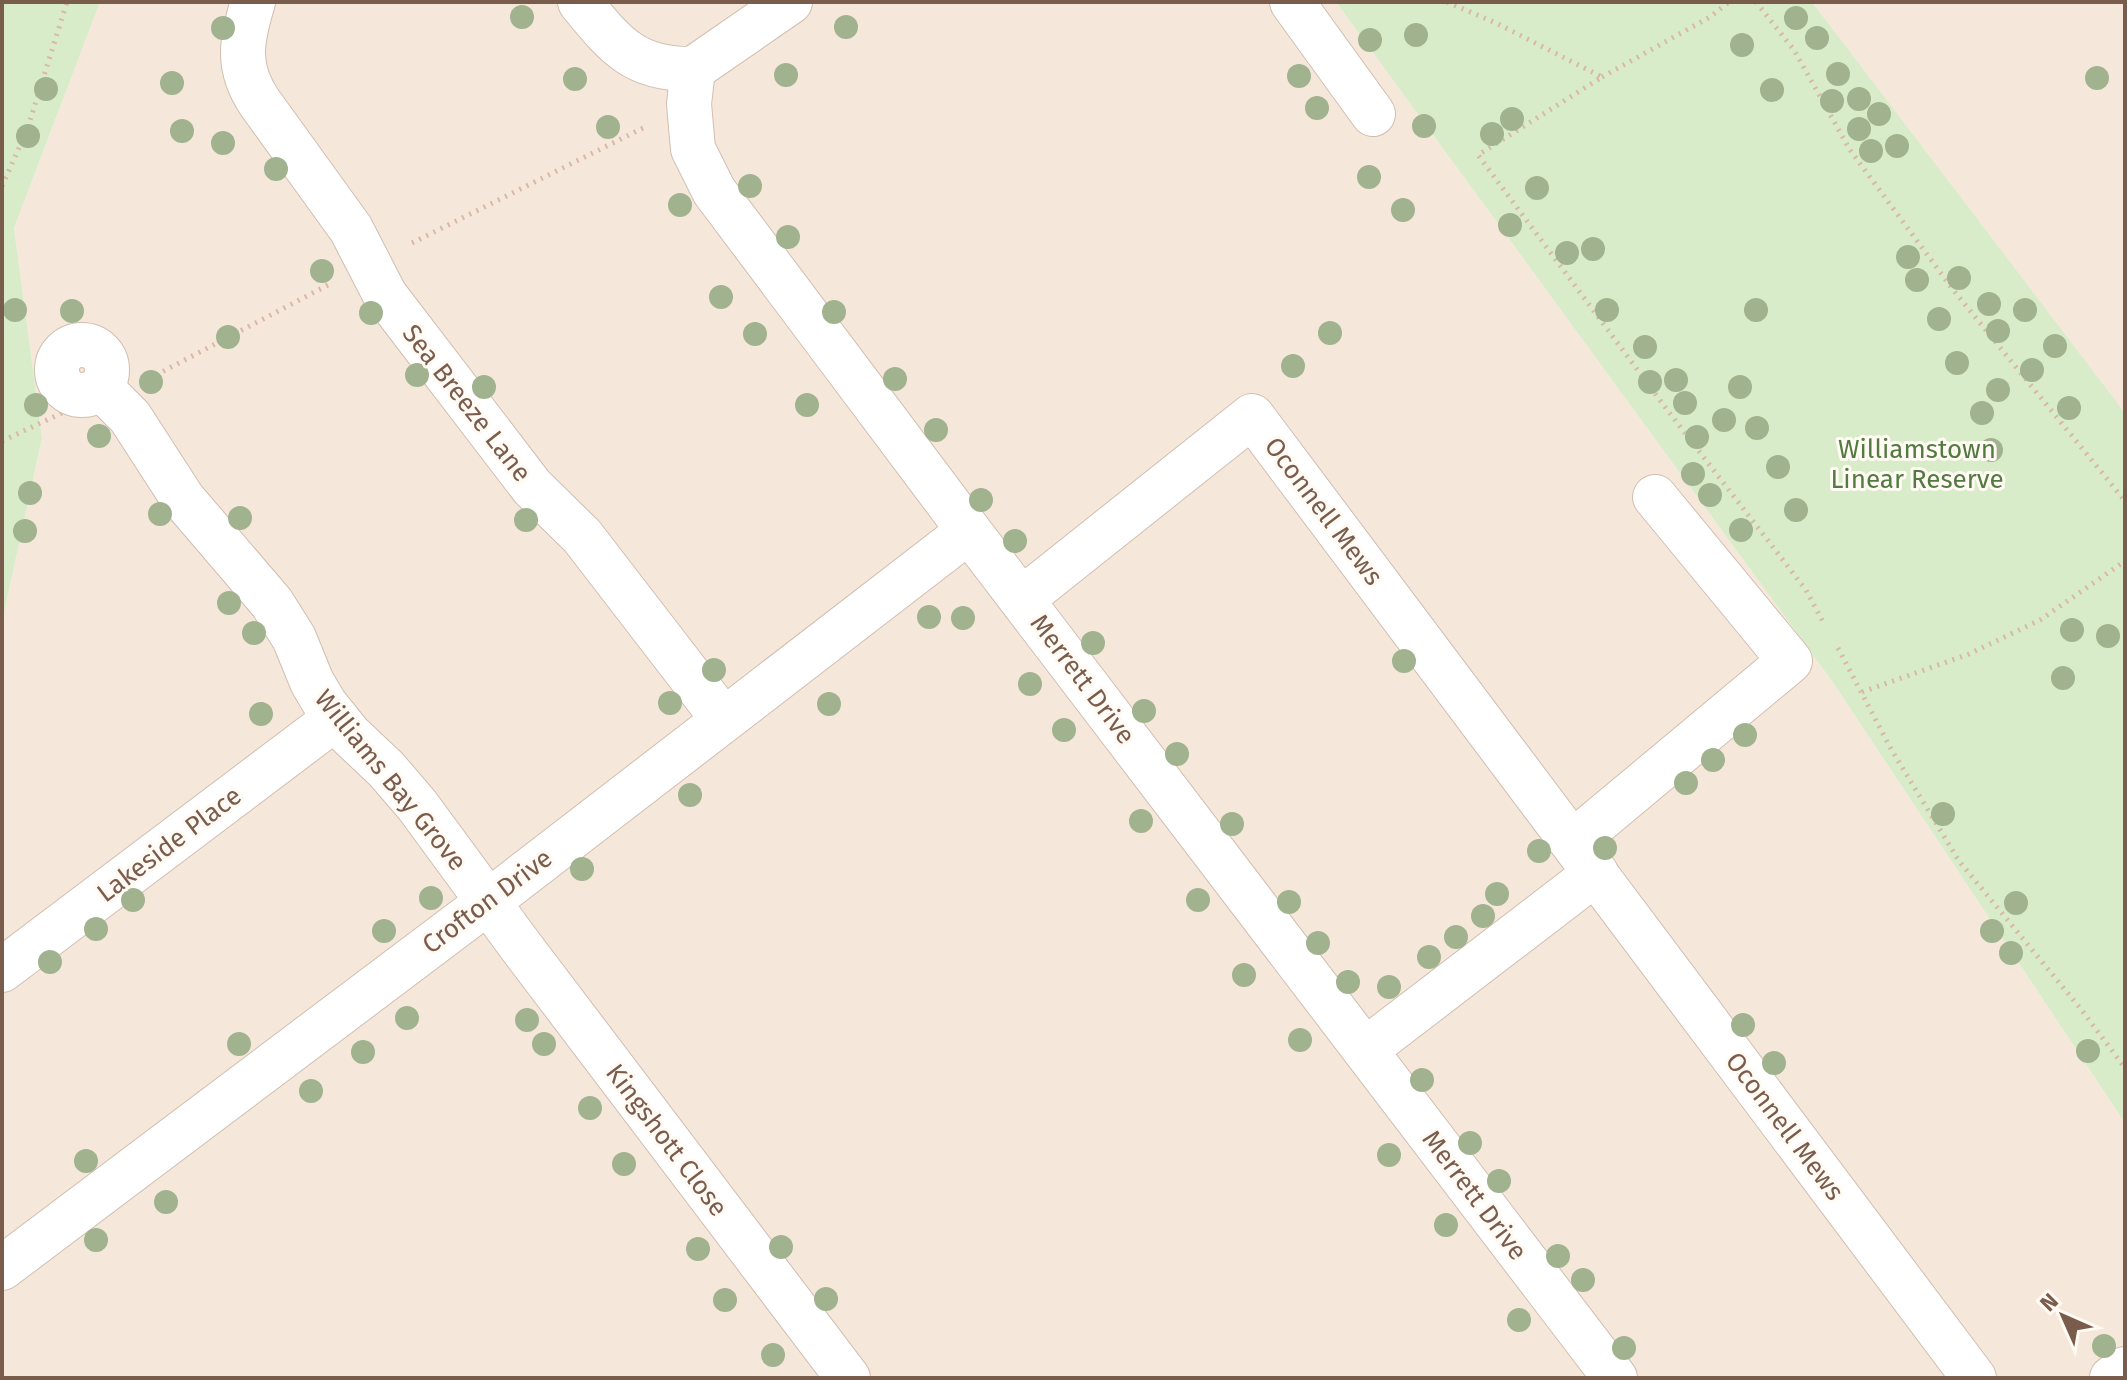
<svg xmlns="http://www.w3.org/2000/svg" width="2127" height="1380" font-family="'Fira Sans',sans-serif">
  <style>
    .residential { fill: #f5e8da }
    .green { fill: #d8ecc9 }
    .lines { fill: none; stroke-linecap: round; stroke-linejoin: round }
    .minor-casing { stroke: #d1beb0; stroke-width: 46 }
    .path { stroke: #d9b8a5; stroke-width: 5; stroke-dasharray: 2 6; stroke-linecap: butt }
    .minor { stroke: #fff; stroke-width: 44 }
    .tree { fill: #a0b28e }
    .labels { text-anchor: middle; stroke-width: 6; stroke-linejoin: round; paint-order: stroke }
    .street-label { font-size: 26px; fill: #7a5c4d; stroke: #fffaf3 }
    .park-label { font-size: 26px; fill: #537a41; stroke: #fffaf3 }
  </style>
  <rect width="100%" height="100%" fill="#fdf6ec"/>
  <!-- residential -->
  <g class="residential">
    <path d="M 100,2 L 1336,2 L 1834,684 L 2125,1123 L 2125,1378 L 2,1378 L 2,622 L 42,438 L 14,228 Z"/>
    <path d="M 1812,2 L 2125,2 L 2125,413 L 2003,255 Z"/>
  </g>
  <!-- green -->
  <g class="green">
    <path d="M 2,2 L 100,2 L 14,228 L 42,438 L 2,622 Z"/>
    <path d="M 1336,2 L 1812,2 L 2125,413 L 2125,1123 L 1834,684 Z"/>
  </g>
  <g class="lines">
    <defs>
      <g id="minor">
        <path d="M 253,2 C 241,41 236,68 260,103 L 351,229 L 385,295 L 532,487 L 582,536 L 723,719"/>
        <path d="M 580,2 C 615,45 634,70 693,69 L 689,104 L 693,149 L 714,191 L 969,531 L 1615,1378"/>
        <path d="M 1292,2 L 1373,114"/>
        <path d="M 693,69 L 790,2"/>
        <circle cx="82" cy="370" r="25"/>
        <path d="M 101,388 L 130,417 L 183,499 L 272,603 L 294,638 L 312,682 L 325,704 L 350,735 L 386,769 L 417,805 L 519,944 L 848,1378"/>
        <path d="M 1022,599 L 1252,416 L 1974,1378"/>
        <path d="M 1573,842 L 1790,661 L 1655,497"/>
        <path d="M 2,970 L 336,718"/>
        <path d="M 1365,1050 L 1596,873"/>
        <path d="M 2,1268 L 488,902 L 969,531"/>
        <path d="M 2112,1378 L 2125,1369"/>
      </g>
    </defs>
    <!-- minor casing -->
    <use href="#minor" class="minor-casing"/>
    <!-- path -->
    <g class="path">
      <path d="M 1447,2 L 1496,23 L 1602,77 L 1478,155 L 1668,411 L 1806,590 L 1823,622"/>
      <path d="M 1756,2 L 1794,50 L 1850,150 L 1954,291 L 2125,501"/>
      <path d="M 1602,77 L 1710,17 L 1729,2"/>
      <path d="M 2,186 L 27,130 L 67,2"/>
      <path d="M 412,243 L 643,128"/>
      <path d="M 156,375 L 328,285"/>
      <path d="M 2,441 L 62,413"/>
      <path d="M 1838,648 L 1891,749 L 1959,861 L 2080,1008 L 2125,1068"/>
      <path d="M 1862,692 L 1969,654 L 2040,620 L 2125,561"/>
    </g>
    <!-- minor -->
    <use href="#minor" class="minor"/>
  </g>
  <!-- trees -->
  <g class="tree">
    <circle cx="522" cy="17" r="12"/>
    <circle cx="1796" cy="18" r="12"/>
    <circle cx="846" cy="27" r="12"/>
    <circle cx="223" cy="28" r="12"/>
    <circle cx="1416" cy="35" r="12"/>
    <circle cx="1817" cy="38" r="12"/>
    <circle cx="1370" cy="40" r="12"/>
    <circle cx="1742" cy="45" r="12"/>
    <circle cx="1838" cy="74" r="12"/>
    <circle cx="786" cy="75" r="12"/>
    <circle cx="1299" cy="76" r="12"/>
    <circle cx="2097" cy="78" r="12"/>
    <circle cx="575" cy="79" r="12"/>
    <circle cx="172" cy="83" r="12"/>
    <circle cx="46" cy="89" r="12"/>
    <circle cx="1772" cy="90" r="12"/>
    <circle cx="1859" cy="99" r="12"/>
    <circle cx="1832" cy="101" r="12"/>
    <circle cx="1317" cy="108" r="12"/>
    <circle cx="1879" cy="114" r="12"/>
    <circle cx="1512" cy="119" r="12"/>
    <circle cx="1424" cy="126" r="12"/>
    <circle cx="608" cy="127" r="12"/>
    <circle cx="1859" cy="129" r="12"/>
    <circle cx="182" cy="131" r="12"/>
    <circle cx="1492" cy="134" r="12"/>
    <circle cx="28" cy="136" r="12"/>
    <circle cx="223" cy="143" r="12"/>
    <circle cx="1897" cy="146" r="12"/>
    <circle cx="1871" cy="151" r="12"/>
    <circle cx="276" cy="169" r="12"/>
    <circle cx="1369" cy="177" r="12"/>
    <circle cx="750" cy="186" r="12"/>
    <circle cx="1537" cy="188" r="12"/>
    <circle cx="680" cy="205" r="12"/>
    <circle cx="1403" cy="210" r="12"/>
    <circle cx="1510" cy="225" r="12"/>
    <circle cx="788" cy="237" r="12"/>
    <circle cx="1593" cy="249" r="12"/>
    <circle cx="1567" cy="253" r="12"/>
    <circle cx="1908" cy="257" r="12"/>
    <circle cx="322" cy="271" r="12"/>
    <circle cx="1959" cy="278" r="12"/>
    <circle cx="1917" cy="280" r="12"/>
    <circle cx="721" cy="297" r="12"/>
    <circle cx="1989" cy="304" r="12"/>
    <circle cx="15" cy="310" r="12"/>
    <circle cx="1607" cy="310" r="12"/>
    <circle cx="1756" cy="310" r="12"/>
    <circle cx="2025" cy="310" r="12"/>
    <circle cx="72" cy="311" r="12"/>
    <circle cx="834" cy="312" r="12"/>
    <circle cx="371" cy="313" r="12"/>
    <circle cx="1939" cy="319" r="12"/>
    <circle cx="1998" cy="331" r="12"/>
    <circle cx="1330" cy="333" r="12"/>
    <circle cx="755" cy="334" r="12"/>
    <circle cx="228" cy="337" r="12"/>
    <circle cx="2055" cy="346" r="12"/>
    <circle cx="1645" cy="347" r="12"/>
    <circle cx="1957" cy="363" r="12"/>
    <circle cx="1293" cy="366" r="12"/>
    <circle cx="2032" cy="370" r="12"/>
    <circle cx="417" cy="375" r="12"/>
    <circle cx="895" cy="379" r="12"/>
    <circle cx="1676" cy="380" r="12"/>
    <circle cx="151" cy="382" r="12"/>
    <circle cx="1650" cy="382" r="12"/>
    <circle cx="484" cy="387" r="12"/>
    <circle cx="1740" cy="387" r="12"/>
    <circle cx="1998" cy="390" r="12"/>
    <circle cx="1685" cy="403" r="12"/>
    <circle cx="36" cy="405" r="12"/>
    <circle cx="807" cy="405" r="12"/>
    <circle cx="2069" cy="408" r="12"/>
    <circle cx="1982" cy="413" r="12"/>
    <circle cx="1724" cy="420" r="12"/>
    <circle cx="1757" cy="428" r="12"/>
    <circle cx="936" cy="430" r="12"/>
    <circle cx="99" cy="436" r="12"/>
    <circle cx="1697" cy="437" r="12"/>
    <circle cx="1991" cy="450" r="12"/>
    <circle cx="1778" cy="467" r="12"/>
    <circle cx="1693" cy="474" r="12"/>
    <circle cx="30" cy="493" r="12"/>
    <circle cx="1710" cy="495" r="12"/>
    <circle cx="981" cy="500" r="12"/>
    <circle cx="1796" cy="510" r="12"/>
    <circle cx="160" cy="514" r="12"/>
    <circle cx="240" cy="518" r="12"/>
    <circle cx="526" cy="520" r="12"/>
    <circle cx="1741" cy="530" r="12"/>
    <circle cx="25" cy="531" r="12"/>
    <circle cx="1015" cy="541" r="12"/>
    <circle cx="229" cy="603" r="12"/>
    <circle cx="929" cy="617" r="12"/>
    <circle cx="963" cy="618" r="12"/>
    <circle cx="2072" cy="630" r="12"/>
    <circle cx="254" cy="633" r="12"/>
    <circle cx="2108" cy="636" r="12"/>
    <circle cx="1093" cy="643" r="12"/>
    <circle cx="1404" cy="661" r="12"/>
    <circle cx="714" cy="670" r="12"/>
    <circle cx="2063" cy="678" r="12"/>
    <circle cx="1030" cy="684" r="12"/>
    <circle cx="670" cy="703" r="12"/>
    <circle cx="829" cy="704" r="12"/>
    <circle cx="1144" cy="711" r="12"/>
    <circle cx="261" cy="714" r="12"/>
    <circle cx="1064" cy="730" r="12"/>
    <circle cx="1745" cy="735" r="12"/>
    <circle cx="1177" cy="754" r="12"/>
    <circle cx="1713" cy="760" r="12"/>
    <circle cx="1686" cy="783" r="12"/>
    <circle cx="690" cy="795" r="12"/>
    <circle cx="1943" cy="814" r="12"/>
    <circle cx="1141" cy="821" r="12"/>
    <circle cx="1232" cy="824" r="12"/>
    <circle cx="1605" cy="848" r="12"/>
    <circle cx="1539" cy="851" r="12"/>
    <circle cx="582" cy="869" r="12"/>
    <circle cx="1497" cy="894" r="12"/>
    <circle cx="431" cy="898" r="12"/>
    <circle cx="133" cy="900" r="12"/>
    <circle cx="1198" cy="900" r="12"/>
    <circle cx="1289" cy="902" r="12"/>
    <circle cx="2016" cy="903" r="12"/>
    <circle cx="1483" cy="916" r="12"/>
    <circle cx="96" cy="929" r="12"/>
    <circle cx="384" cy="931" r="12"/>
    <circle cx="1992" cy="931" r="12"/>
    <circle cx="1456" cy="937" r="12"/>
    <circle cx="1318" cy="943" r="12"/>
    <circle cx="2011" cy="953" r="12"/>
    <circle cx="1429" cy="957" r="12"/>
    <circle cx="50" cy="962" r="12"/>
    <circle cx="1244" cy="975" r="12"/>
    <circle cx="1348" cy="982" r="12"/>
    <circle cx="1389" cy="987" r="12"/>
    <circle cx="407" cy="1018" r="12"/>
    <circle cx="527" cy="1020" r="12"/>
    <circle cx="1743" cy="1025" r="12"/>
    <circle cx="1300" cy="1040" r="12"/>
    <circle cx="239" cy="1044" r="12"/>
    <circle cx="544" cy="1044" r="12"/>
    <circle cx="2088" cy="1051" r="12"/>
    <circle cx="363" cy="1052" r="12"/>
    <circle cx="1774" cy="1063" r="12"/>
    <circle cx="1422" cy="1080" r="12"/>
    <circle cx="311" cy="1091" r="12"/>
    <circle cx="590" cy="1108" r="12"/>
    <circle cx="1470" cy="1143" r="12"/>
    <circle cx="1389" cy="1155" r="12"/>
    <circle cx="86" cy="1161" r="12"/>
    <circle cx="624" cy="1164" r="12"/>
    <circle cx="1499" cy="1181" r="12"/>
    <circle cx="166" cy="1202" r="12"/>
    <circle cx="1446" cy="1225" r="12"/>
    <circle cx="96" cy="1240" r="12"/>
    <circle cx="781" cy="1247" r="12"/>
    <circle cx="698" cy="1249" r="12"/>
    <circle cx="1558" cy="1256" r="12"/>
    <circle cx="1583" cy="1280" r="12"/>
    <circle cx="826" cy="1299" r="12"/>
    <circle cx="725" cy="1300" r="12"/>
    <circle cx="1519" cy="1320" r="12"/>
    <circle cx="2104" cy="1346" r="12"/>
    <circle cx="1624" cy="1348" r="12"/>
    <circle cx="773" cy="1355" r="12"/>
  </g>
  <g class="labels">
    <!-- street labels -->
    <g class="street-label">
      <text transform="translate(467 403) rotate(52)" y="9">Sea Breeze Lane</text>
      <text transform="translate(1324 511) rotate(53)" y="9">Oconnell Mews</text>
      <text transform="translate(1083 679) rotate(53)" y="9">Merrett Drive</text>
      <text transform="translate(391 780) rotate(51)" y="9">Williams Bay Grove</text>
      <text transform="translate(169 844) rotate(-37)" y="9">Lakeside Place</text>
      <text transform="translate(487 901) rotate(-37)" y="9">Crofton Drive</text>
      <text transform="translate(1785 1126) rotate(53)" y="9">Oconnell Mews</text>
      <text transform="translate(667 1140) rotate(53)" y="9">Kingshott Close</text>
      <text transform="translate(1475 1195) rotate(53)" y="9">Merrett Drive</text>
    </g>
    <!-- park labels -->
    <g class="park-label">
      <text x="1917" y="458">Williamstown<tspan x="1917" dy="30">Linear Reserve</tspan></text>
    </g>
  </g>
  <!-- border -->
  <rect width="2127" height="1380" fill="none" stroke="#7a5c4d" stroke-width="8"/>
  <!-- north arrow -->
  <g transform="translate(2063 1316) rotate(315)" stroke="#fffaf3" stroke-width="6" paint-order="stroke">
  <path d="M0-6L14 30L0 20L-14 30Z" fill="#7a5c4d"/>
  <text y="-12" font-size="22" font-weight="bold" text-anchor="middle" fill="#7a5c4d">N</text>
  </g>
</svg>
